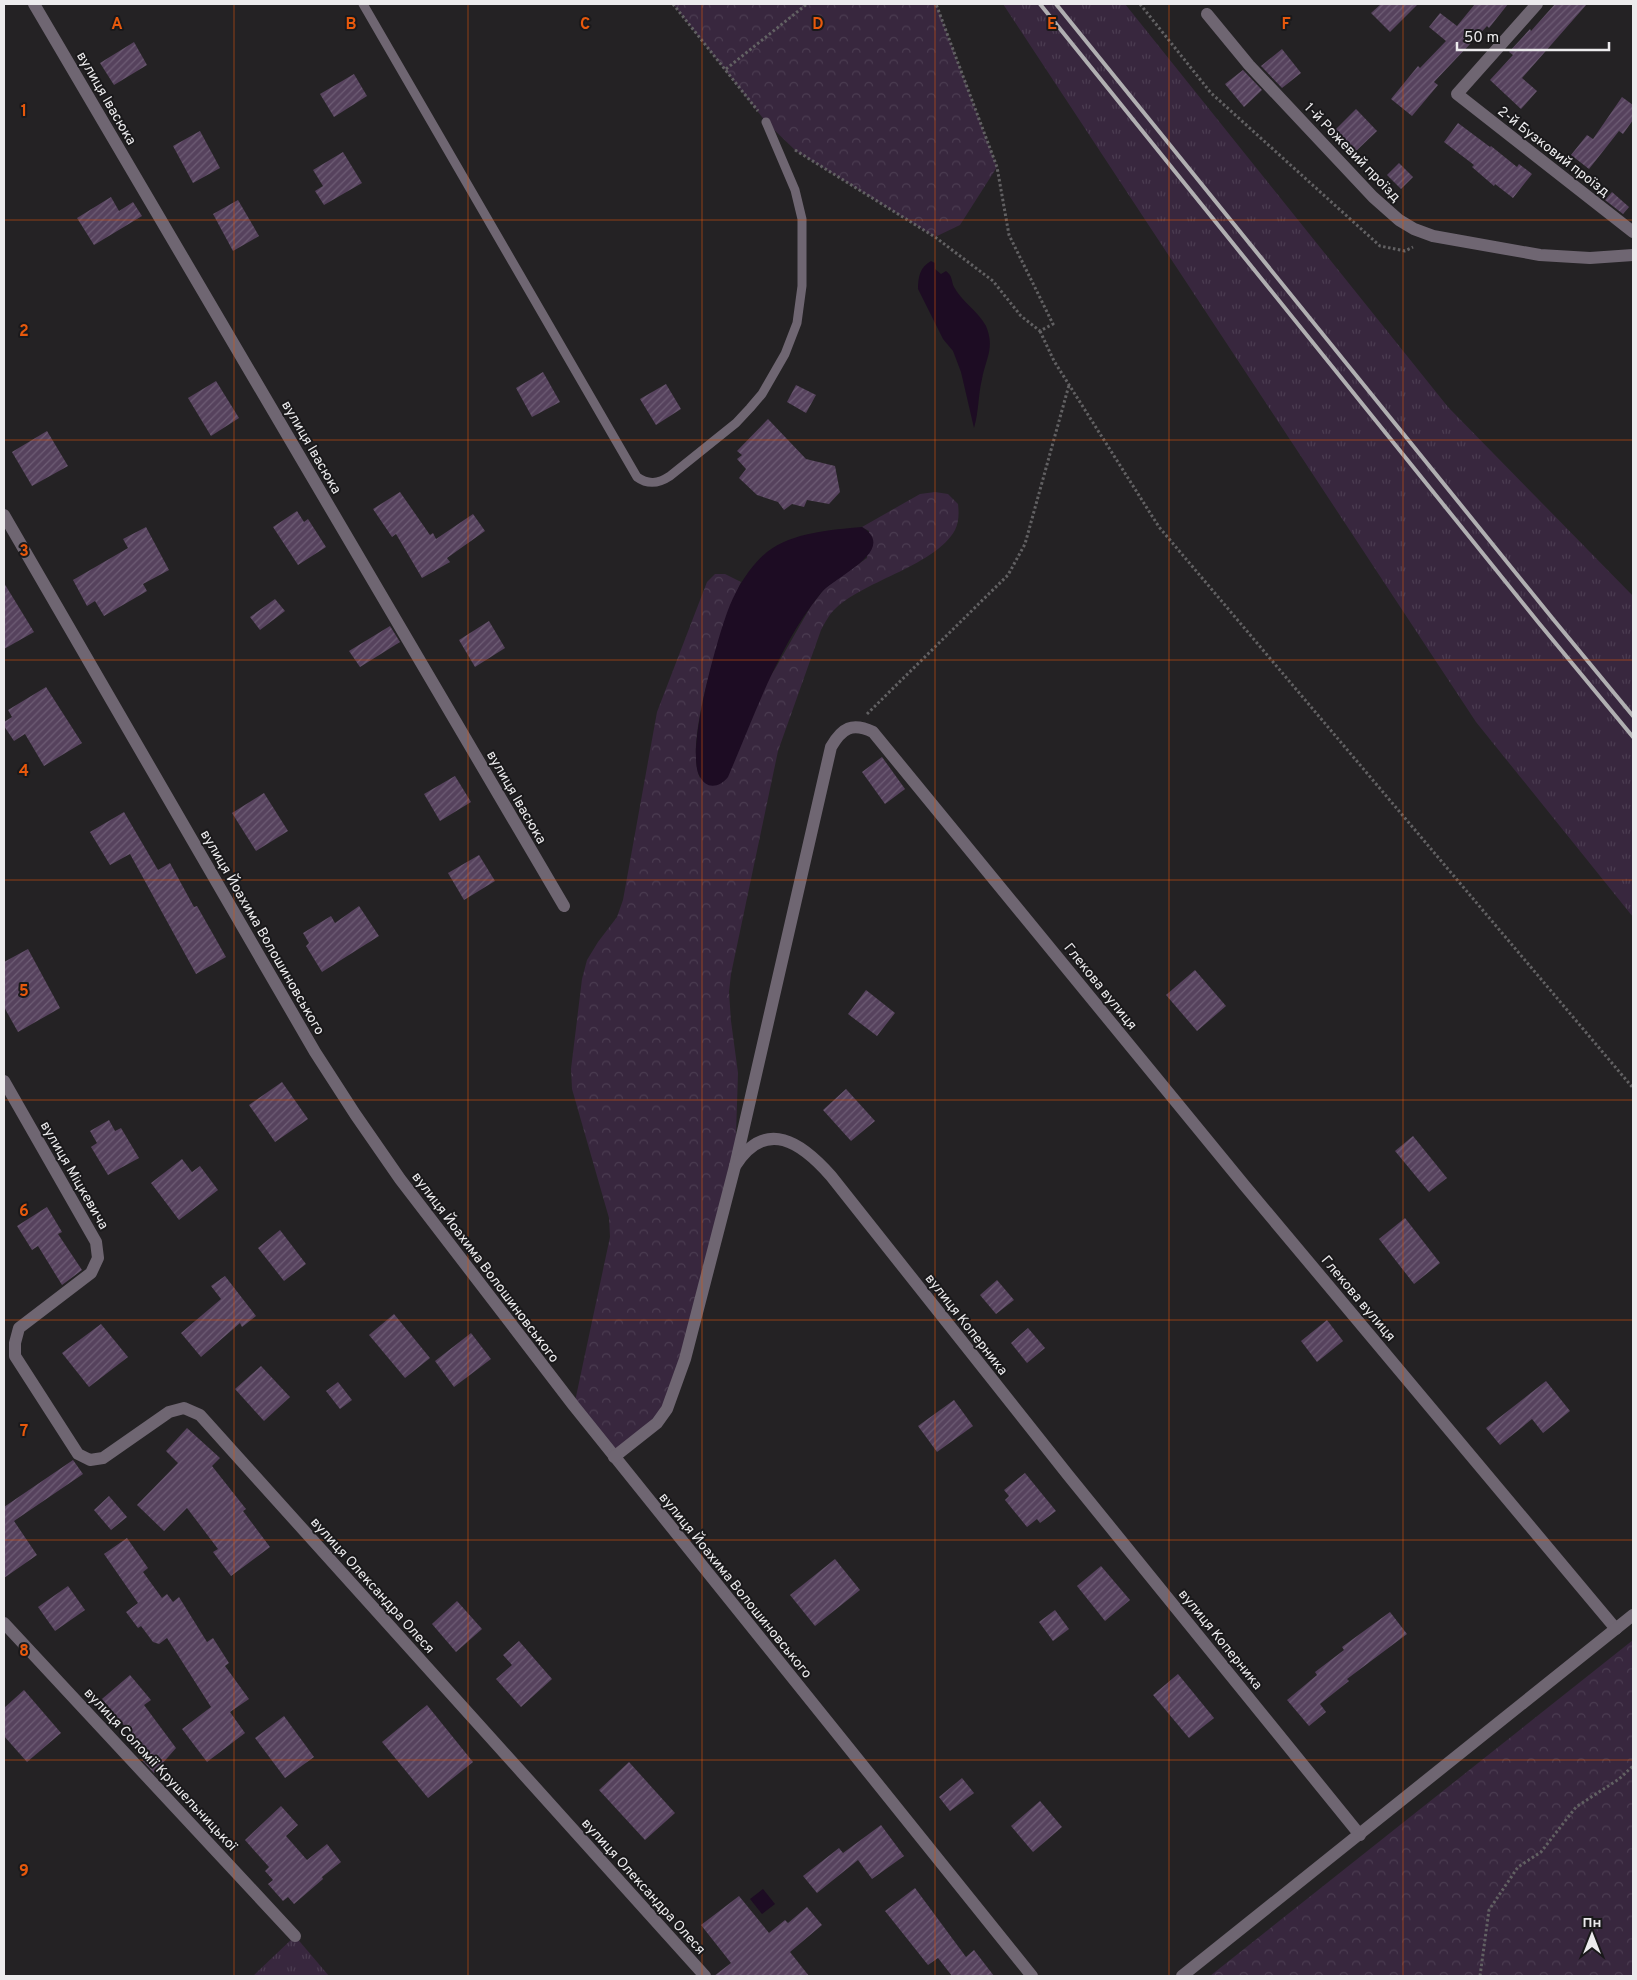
<svg xmlns="http://www.w3.org/2000/svg" width="1637" height="1980" font-family="Overpass,sans-serif">
  <style>
    .grass { fill: url(#grass-tufts) }
    .forest { fill: url(#forest-crowns) }
    .water { fill: #1d0c23 }
    .building { fill: url(#building-hatch) }
    .lines { fill: none; stroke-linecap: round; stroke-linejoin: round }
    .path { stroke: #626163; stroke-width: 3; stroke-dasharray: 2.5 2.5; stroke-linecap: butt }
    .lane { stroke: #6f6672; stroke-width: 9 }
    .street { stroke: #6f6672; stroke-width: 12 }
    .rail { stroke: #b0afb1; stroke-width: 4 }
    .grid { fill: none; stroke: #e8590c; stroke-width: 1; stroke-opacity: 0.55 }
    .labels { text-anchor: middle; stroke-width: 4; stroke-linejoin: round; paint-order: stroke }
    .street-label { font-size: 14px; fill: #ecebed; stroke: #1a191b }
    .grid-label { font-size: 16px; text-anchor: middle; font-weight: bold; fill: #e8590c; stroke: #1a191b; stroke-width: 4; stroke-linejoin: round; paint-order: stroke }
  </style>
  <defs>
    <pattern id="grass-tufts" width="24" height="20" patternUnits="userSpaceOnUse" patternTransform="scale(1.25)"><rect width="24" height="20" fill="#38273e"/><path d="M3 7l-1-3M5 7V3M7 7l1-3M15 17l-1-3M17 17v-4M19 17l1-3" fill="none" stroke="#4b3c51"/></pattern>
    <pattern id="forest-crowns" width="20" height="18" patternUnits="userSpaceOnUse" patternTransform="scale(1.25)"><rect width="20" height="18" fill="#38273e"/><path d="M2 6a3 3 0 1 1 6 0M12 15a3 3 0 1 1 6 0" fill="none" stroke="#4b3c51"/></pattern>
    <pattern id="building-hatch" width="6" height="6" patternUnits="userSpaceOnUse" patternTransform="scale(1.25)"><rect width="6" height="6" fill="#56425d"/><path d="M-1 1l2-2M0 6l6-6M5 7l2-2" fill="none" stroke="#6e5d75"/></pattern>
  </defs>
  <rect width="100%" height="100%" fill="#242224"/>
  <!-- grass -->
  <g class="grass">
    <path d="M 1003,4 L 1125,4 L 1448,407 L 1633,596 L 1633,917 L 1476,722 Z"/>
    <path d="M 295,1936 L 329,1976 L 253,1976 Z"/>
  </g>
  <!-- forest -->
  <g class="forest">
    <path d="M 673,4 L 936,4 L 997,167 L 960,225 L 935,237 L 796,151 L 766,122 Z"/>
    <path d="M 935,492 L 948,494 L 958,504 C 959,513 959,522 955,530 C 936,565 866,580 836,608 C 829,614 825,623 821,630 L 778,751 L 731,974 L 729,992 L 731,1021 L 738,1073 L 735,1166 L 667,1409 L 614,1457 L 574,1406 L 610,1237 L 609,1218 L 572,1089 L 571,1069 L 582,979 L 587,960 L 598,942 L 617,917 L 623,900 L 657,712 L 707,582 L 715,574 L 725,574 L 741,582 C 724,618 683,743 700,778 L 775,669 L 811,606 L 825,588 L 867,558 L 869,531 L 862,527 L 920,494 Z"/>
    <path d="M 1633,1640 L 1633,1976 L 1210,1976 Z"/>
  </g>
  <!-- water -->
  <g class="water">
    <path d="M 931,261 L 935,263 L 935,269 L 941,274 L 946,271 C 953,276 951,281 954,287 C 962,302 978,311 986,326 C 995,348 986,358 982,379 C 978,395 979,411 974,428 L 961,372 L 953,351 L 943,339 L 918,289 C 918,277 920,267 931,261 Z"/>
    <path d="M 862,527 C 899,550 835,576 821,593 C 778,646 755,714 728,777 C 719,788 706,790 699,775 C 686,749 718,634 730,605 C 738,586 751,565 767,552 C 793,532 831,530 862,527 Z"/>
    <path d="M 763,1889 L 775,1904 L 762,1914 L 750,1899 Z"/>
  </g>
  <!-- building -->
  <g class="building">
    <path d="M 1381,4 L 1418,4 L 1390,32 L 1371,13 Z"/>
    <path d="M 1475,4 L 1508,4 L 1489,28 L 1487,26 L 1434,82 L 1438,85 L 1412,116 L 1391,99 L 1418,66 L 1420,68 L 1446,41 L 1429,27 L 1440,13 L 1457,26 Z"/>
    <path d="M 1555,4 L 1587,4 L 1522,78 L 1537,91 L 1521,109 L 1490,80 L 1513,55 L 1509,52 L 1530,29 L 1531,31 Z"/>
    <path d="M 134,42 L 147,65 L 114,85 L 100,63 Z"/>
    <path d="M 1282,49 L 1301,73 L 1282,88 L 1261,66 Z"/>
    <path d="M 1243,70 L 1262,90 L 1244,107 L 1225,84 Z"/>
    <path d="M 354,74 L 367,96 L 334,117 L 320,94 Z"/>
    <path d="M 1622,97 L 1633,105 L 1633,120 L 1623,134 L 1619,131 L 1589,169 L 1571,155 L 1587,135 L 1593,139 Z"/>
    <path d="M 1356,109 L 1377,131 L 1354,153 L 1333,132 Z"/>
    <path d="M 1458,123 L 1490,147 L 1491,146 L 1517,167 L 1519,164 L 1532,174 L 1513,198 L 1495,184 L 1494,186 L 1472,167 L 1474,165 L 1444,142 Z"/>
    <path d="M 200,131 L 220,168 L 193,183 L 173,146 Z"/>
    <path d="M 343,152 L 362,183 L 324,205 L 315,191 L 323,186 L 313,170 Z"/>
    <path d="M 1399,163 L 1413,177 L 1401,189 L 1387,175 Z"/>
    <path d="M 1612,192 L 1629,207 L 1623,214 L 1605,200 Z"/>
    <path d="M 111,197 L 119,211 L 133,202 L 142,216 L 94,245 L 77,218 Z"/>
    <path d="M 238,200 L 259,236 L 233,251 L 213,214 Z"/>
    <path d="M 543,372 L 560,402 L 532,417 L 516,388 Z"/>
    <path d="M 216,381 L 239,418 L 211,436 L 188,398 Z"/>
    <path d="M 666,384 L 681,409 L 656,425 L 640,399 Z"/>
    <path d="M 796,385 L 816,395 L 806,413 L 787,402 Z"/>
    <path d="M 768,419 L 806,459 L 835,466 L 840,492 L 829,504 L 807,500 L 804,507 L 792,504 L 784,510 L 778,502 L 757,495 L 739,478 L 746,469 L 737,459 L 742,455 L 737,451 Z"/>
    <path d="M 47,431 L 68,466 L 32,486 L 12,452 Z"/>
    <path d="M 400,492 L 430,535 L 433,533 L 436,539 L 473,514 L 485,531 L 447,558 L 450,562 L 422,578 L 396,534 L 392,537 L 373,509 Z"/>
    <path d="M 297,511 L 304,522 L 308,519 L 326,547 L 298,565 L 273,527 Z"/>
    <path d="M 146,527 L 169,570 L 143,584 L 147,591 L 104,616 L 95,601 L 87,606 L 73,580 L 128,548 L 123,539 Z"/>
    <path d="M 4,583 L 34,632 L 4,649 Z"/>
    <path d="M 275,599 L 285,611 L 260,630 L 250,617 Z"/>
    <path d="M 489,621 L 505,648 L 475,667 L 459,640 Z"/>
    <path d="M 390,626 L 400,642 L 360,667 L 349,651 Z"/>
    <path d="M 46,687 L 82,743 L 44,766 L 25,734 L 14,741 L 4,726 L 4,722 L 12,717 L 8,710 Z"/>
    <path d="M 882,757 L 905,789 L 885,804 L 862,772 Z"/>
    <path d="M 455,776 L 471,802 L 440,821 L 424,794 Z"/>
    <path d="M 264,793 L 288,831 L 256,851 L 232,813 Z"/>
    <path d="M 124,812 L 158,870 L 170,863 L 194,907 L 197,906 L 226,957 L 196,974 L 130,854 L 110,865 L 90,832 Z"/>
    <path d="M 479,855 L 495,881 L 464,900 L 448,873 Z"/>
    <path d="M 359,906 L 379,936 L 322,972 L 306,946 L 309,943 L 303,933 L 331,916 L 335,923 Z"/>
    <path d="M 28,949 L 60,1008 L 18,1032 L 4,1007 L 4,962 Z"/>
    <path d="M 1195,970 L 1226,1006 L 1197,1031 L 1166,995 Z"/>
    <path d="M 866,990 L 895,1013 L 877,1036 L 848,1014 Z"/>
    <path d="M 282,1082 L 308,1119 L 275,1142 L 249,1105 Z"/>
    <path d="M 846,1089 L 875,1121 L 851,1141 L 823,1110 Z"/>
    <path d="M 109,1120 L 115,1131 L 121,1128 L 139,1158 L 108,1175 L 91,1147 L 97,1143 L 90,1131 Z"/>
    <path d="M 1413,1136 L 1447,1178 L 1429,1192 L 1395,1151 Z"/>
    <path d="M 182,1159 L 192,1172 L 200,1166 L 218,1190 L 179,1220 L 151,1183 Z"/>
    <path d="M 47,1207 L 62,1232 L 58,1234 L 82,1270 L 62,1285 L 38,1246 L 32,1250 L 17,1226 Z"/>
    <path d="M 1405,1218 L 1440,1263 L 1414,1284 L 1379,1239 Z"/>
    <path d="M 280,1230 L 306,1264 L 284,1281 L 258,1248 Z"/>
    <path d="M 225,1276 L 256,1316 L 242,1327 L 240,1323 L 201,1357 L 181,1333 L 221,1299 L 211,1286 Z"/>
    <path d="M 997,1280 L 1014,1300 L 996,1314 L 980,1295 Z"/>
    <path d="M 394,1314 L 430,1358 L 405,1378 L 369,1335 Z"/>
    <path d="M 1327,1320 L 1343,1341 L 1317,1362 L 1301,1341 Z"/>
    <path d="M 101,1324 L 128,1357 L 89,1387 L 62,1353 Z"/>
    <path d="M 1028,1328 L 1045,1348 L 1027,1363 L 1011,1343 Z"/>
    <path d="M 471,1333 L 491,1359 L 454,1387 L 435,1361 Z"/>
    <path d="M 261,1366 L 290,1397 L 264,1421 L 235,1389 Z"/>
    <path d="M 1546,1381 L 1570,1411 L 1543,1433 L 1532,1419 L 1500,1445 L 1486,1428 Z"/>
    <path d="M 338,1382 L 352,1400 L 340,1409 L 326,1391 Z"/>
    <path d="M 954,1400 L 973,1426 L 937,1452 L 918,1426 Z"/>
    <path d="M 187,1428 L 220,1458 L 212,1466 L 246,1509 L 243,1511 L 270,1547 L 231,1576 L 213,1552 L 218,1549 L 187,1508 L 164,1531 L 137,1505 L 178,1463 L 166,1451 Z"/>
    <path d="M 73,1460 L 83,1474 L 14,1521 L 37,1555 L 4,1578 L 4,1507 Z"/>
    <path d="M 1025,1473 L 1056,1511 L 1040,1523 L 1037,1519 L 1027,1527 L 1005,1500 L 1009,1496 L 1004,1490 Z"/>
    <path d="M 109,1496 L 127,1517 L 111,1530 L 94,1510 Z"/>
    <path d="M 127,1538 L 148,1568 L 143,1572 L 162,1598 L 167,1594 L 173,1602 L 179,1597 L 207,1642 L 213,1638 L 229,1663 L 225,1666 L 249,1699 L 230,1712 L 245,1733 L 207,1762 L 182,1729 L 211,1707 L 167,1638 L 159,1644 L 153,1642 L 141,1626 L 138,1628 L 126,1612 L 138,1603 L 104,1554 Z"/>
    <path d="M 835,1559 L 860,1590 L 815,1626 L 790,1595 Z"/>
    <path d="M 1101,1566 L 1130,1600 L 1105,1621 L 1077,1586 Z"/>
    <path d="M 68,1586 L 85,1610 L 55,1631 L 38,1607 Z"/>
    <path d="M 457,1601 L 482,1629 L 456,1652 L 432,1624 Z"/>
    <path d="M 1055,1610 L 1069,1629 L 1053,1641 L 1039,1622 Z"/>
    <path d="M 1390,1612 L 1407,1634 L 1347,1679 L 1349,1681 L 1320,1704 L 1326,1712 L 1309,1726 L 1287,1700 L 1317,1675 L 1315,1672 L 1344,1650 L 1342,1647 Z"/>
    <path d="M 519,1641 L 552,1679 L 521,1707 L 496,1679 L 512,1665 L 503,1655 Z"/>
    <path d="M 1178,1674 L 1214,1718 L 1189,1738 L 1153,1695 Z"/>
    <path d="M 130,1675 L 151,1700 L 144,1705 L 176,1748 L 154,1773 L 142,1760 L 146,1756 L 127,1729 L 102,1699 Z"/>
    <path d="M 24,1690 L 61,1733 L 27,1762 L 4,1736 L 4,1708 Z"/>
    <path d="M 427,1705 L 473,1762 L 428,1798 L 382,1742 Z"/>
    <path d="M 284,1716 L 314,1757 L 285,1778 L 255,1738 Z"/>
    <path d="M 629,1762 L 675,1813 L 645,1840 L 599,1790 Z"/>
    <path d="M 962,1778 L 974,1793 L 950,1811 L 939,1797 Z"/>
    <path d="M 1040,1801 L 1062,1827 L 1033,1852 L 1011,1826 Z"/>
    <path d="M 281,1806 L 298,1825 L 286,1836 L 307,1860 L 327,1844 L 341,1862 L 322,1877 L 323,1879 L 294,1904 L 288,1897 L 283,1901 L 268,1884 L 273,1880 L 265,1871 L 269,1867 L 245,1840 Z"/>
    <path d="M 881,1825 L 904,1856 L 872,1879 L 858,1860 L 817,1893 L 803,1876 L 839,1848 L 843,1853 Z"/>
    <path d="M 915,1888 L 966,1957 L 974,1950 L 994,1976 L 952,1976 L 938,1958 L 928,1965 L 885,1911 Z"/>
    <path d="M 739,1896 L 769,1933 L 785,1920 L 788,1923 L 807,1907 L 822,1925 L 790,1952 L 809,1976 L 714,1976 L 731,1963 L 701,1925 Z"/>
  </g>
  <g class="lines">
    <!-- path -->
    <g class="path">
      <path d="M 673,4 L 758,111"/>
      <path d="M 1140,4 L 1211,93 L 1380,246 L 1405,251 L 1413,247"/>
      <path d="M 726,69 L 807,4"/>
      <path d="M 795,150 L 935,237 L 993,281 L 1021,316 L 1040,331 L 1053,324 L 1009,235 L 997,167 L 936,4"/>
      <path d="M 1040,331 L 1054,361 L 1159,527 L 1633,1088"/>
      <path d="M 867,714 L 1008,575 L 1025,544 L 1069,385"/>
      <path d="M 1480,1976 L 1489,1910 L 1518,1867 L 1541,1852 L 1576,1807 L 1619,1779 L 1633,1766"/>
    </g>
    <!-- lane -->
    <path class="lane" d="M 363,4 L 637,477 C 648,485 658,484 670,476 L 736,423 L 750,408 L 762,394 L 785,354 L 797,323 L 802,286 L 802,219 L 795,190 L 766,122"/>
    <!-- street -->
    <g class="street">
      <path d="M 34,4 L 564,906"/>
      <path d="M 1537,4 L 1457,94 L 1633,232"/>
      <path d="M 1207,14 L 1249,65 L 1373,197 L 1399,220 L 1414,229 L 1433,236 L 1540,255 L 1590,258 L 1633,255"/>
      <path d="M 4,515 L 315,1052 L 355,1114 L 400,1179 L 574,1406 L 1032,1976"/>
      <path d="M 4,1081 L 96,1242 L 98,1258 L 91,1273 L 19,1328 L 15,1343 L 15,1356 L 78,1454 L 90,1460 L 103,1458 L 169,1412 L 184,1408 L 200,1415 L 705,1976"/>
      <path d="M 735,1166 L 831,747 C 842,728 852,722 873,732 L 1245,1186 L 1616,1629"/>
      <path d="M 614,1457 L 657,1423 L 667,1409 L 685,1359 L 735,1166 C 766,1117 802,1143 831,1176 L 1068,1475 L 1360,1835"/>
      <path d="M 4,1623 L 295,1936"/>
      <path d="M 1182,1976 L 1633,1615"/>
    </g>
    <!-- rail -->
    <g class="rail">
      <path d="M 1040,4 L 1538,622 L 1633,737"/>
      <path d="M 1056,4 L 1553,619 L 1633,716"/>
    </g>
  </g>
  <!-- grid -->
  <path class="grid" d="M 234,4 L 234,1976M 468,4 L 468,1976M 702,4 L 702,1976M 935,4 L 935,1976M 1169,4 L 1169,1976M 1403,4 L 1403,1976M 4,220 L 1633,220M 4,440 L 1633,440M 4,660 L 1633,660M 4,880 L 1633,880M 4,1100 L 1633,1100M 4,1320 L 1633,1320M 4,1540 L 1633,1540M 4,1760 L 1633,1760"/>
  <g class="labels">
    <!-- street labels -->
    <g class="street-label">
      <text transform="translate(107 98) rotate(60)" y="5">вулиця Івасюка</text>
      <text transform="translate(1554 151) rotate(38)" y="5">2-й Бузковий проїзд</text>
      <text transform="translate(1353 152) rotate(46)" y="5">1-й Рожевий проїзд</text>
      <text transform="translate(312 447) rotate(60)" y="5">вулиця Івасюка</text>
      <text transform="translate(517 797) rotate(60)" y="5">вулиця Івасюка</text>
      <text transform="translate(263 932) rotate(60)" y="5">вулиця Йоахима Волошиновського</text>
      <text transform="translate(1101 986) rotate(51)" y="5">Глекова вулиця</text>
      <text transform="translate(75 1175) rotate(60)" y="5">вулиця Міцкевича</text>
      <text transform="translate(486 1267) rotate(53)" y="5">вулиця Йоахима Волошиновського</text>
      <text transform="translate(1359 1298) rotate(50)" y="5">Глекова вулиця</text>
      <text transform="translate(967 1324) rotate(52)" y="5">вулиця Коперника</text>
      <text transform="translate(373 1585) rotate(48)" y="5">вулиця Олександра Олеся</text>
      <text transform="translate(736 1585) rotate(51)" y="5">вулиця Йоахима Волошиновського</text>
      <text transform="translate(1221 1639) rotate(51)" y="5">вулиця Коперника</text>
      <text transform="translate(161 1769) rotate(47)" y="5">вулиця Соломії Крушельницької</text>
      <text transform="translate(644 1886) rotate(48)" y="5">вулиця Олександра Олеся</text>
    </g>
  </g>
  <g class="grid-label">
    <text x="117" y="29">A</text>
    <text x="351" y="29">B</text>
    <text x="585" y="29">C</text>
    <text x="818" y="29">D</text>
    <text x="1052" y="29">E</text>
    <text x="1286" y="29">F</text>
    <text x="24" y="116">1</text>
    <text x="24" y="336">2</text>
    <text x="24" y="556">3</text>
    <text x="24" y="776">4</text>
    <text x="24" y="996">5</text>
    <text x="24" y="1216">6</text>
    <text x="24" y="1436">7</text>
    <text x="24" y="1656">8</text>
    <text x="24" y="1876">9</text>
  </g>
  <!-- border -->
  <rect width="1637" height="1980" fill="none" stroke="#ecebed" stroke-width="10"/>
  <!-- north arrow -->
  <g transform="translate(1592 1935)" stroke="#1a191b" stroke-width="4" paint-order="stroke">
  <path d="M0-4L9 19L0 12L-9 19Z" fill="#ecebed"/>
  <text y="-8" font-size="14" font-weight="bold" text-anchor="middle" fill="#ecebed">Пн</text>
  </g>
  <!-- scale -->
  <path d="M1457 42v8h152v-8" fill="none" stroke="#ecebed" stroke-width="2.5"/>
  <text x="1464" y="42" font-size="15" fill="#ecebed" stroke="#1a191b" stroke-width="4" paint-order="stroke">50 m</text>
</svg>
